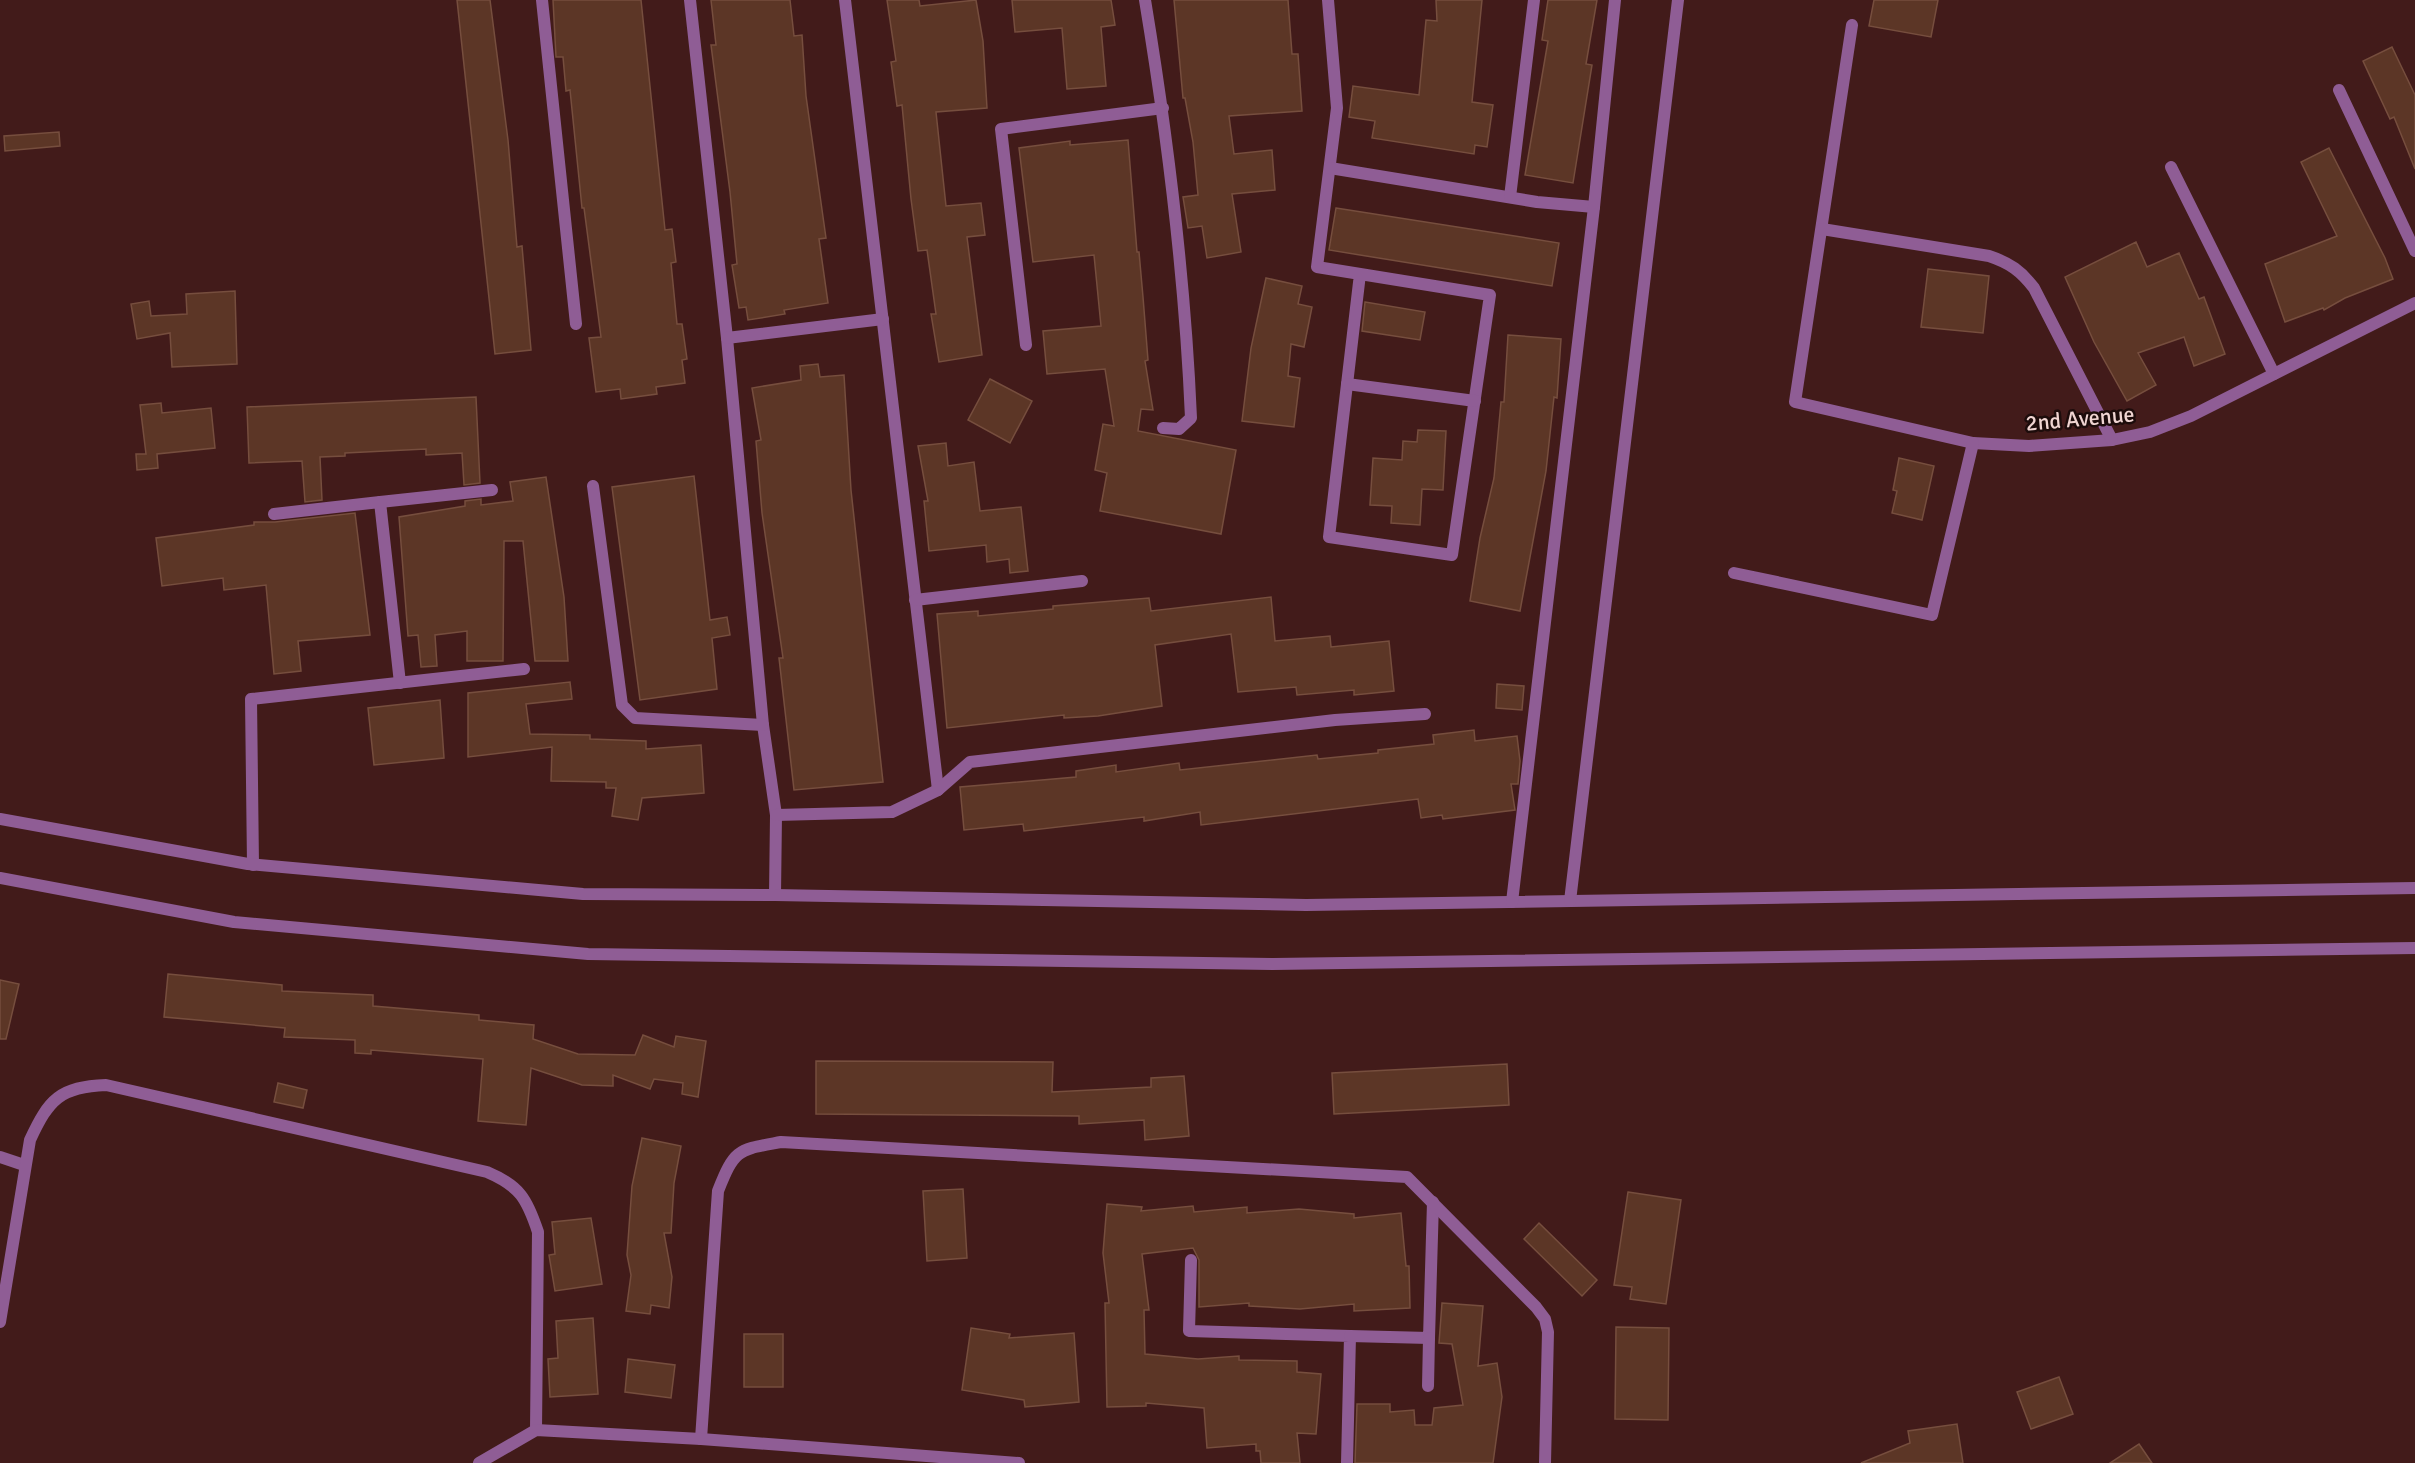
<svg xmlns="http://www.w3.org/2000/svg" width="2415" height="1463" font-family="Signika,sans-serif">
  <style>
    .building { fill: #5c3626; stroke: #764e3e; stroke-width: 1.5 }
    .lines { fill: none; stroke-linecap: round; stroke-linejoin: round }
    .minor { stroke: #8f5d95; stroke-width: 12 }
    .tertiary { stroke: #8f5d95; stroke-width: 12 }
    .labels { text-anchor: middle; stroke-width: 5; stroke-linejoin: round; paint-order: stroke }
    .street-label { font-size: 22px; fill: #f0d5d2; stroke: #1d0c0b }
  </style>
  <rect width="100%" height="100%" fill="#421b1a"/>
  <!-- building -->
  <g class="building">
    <path d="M 457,0 L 490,0 L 508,140 L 517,247 L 522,246 L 531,350 L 495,354 Z"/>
    <path d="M 553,0 L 641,0 L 665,230 L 672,229 L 676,262 L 671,263 L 677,324 L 682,324 L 687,359 L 682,360 L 685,383 L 656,387 L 657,394 L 621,399 L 620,389 L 596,392 L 589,338 L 601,337 L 584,208 L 582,208 L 570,90 L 566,91 L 563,57 L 556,57 Z"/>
    <path d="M 711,0 L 790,0 L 794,36 L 802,35 L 806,96 L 826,238 L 819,239 L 828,303 L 784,310 L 785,314 L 748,320 L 746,307 L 739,308 L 732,265 L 737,264 L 730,192 L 711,45 L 716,45 Z"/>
    <path d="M 887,0 L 919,0 L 920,6 L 976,0 L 983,41 L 987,108 L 936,112 L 946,206 L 981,203 L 985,235 L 967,237 L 982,355 L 939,362 L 931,314 L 936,314 L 927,250 L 918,251 L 911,199 L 902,105 L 897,106 L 891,62 L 896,61 Z"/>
    <path d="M 1012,0 L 1111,0 L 1115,25 L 1101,27 L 1106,86 L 1067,89 L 1062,28 L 1015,32 Z"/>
    <path d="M 1174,0 L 1288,0 L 1292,54 L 1298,54 L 1302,111 L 1229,116 L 1234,154 L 1272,150 L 1275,190 L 1232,194 L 1241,252 L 1207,258 L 1202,226 L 1188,228 L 1183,197 L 1198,195 L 1193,142 L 1185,98 L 1183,98 Z"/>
    <path d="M 1436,0 L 1482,0 L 1472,102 L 1493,105 L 1487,147 L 1475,145 L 1474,154 L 1372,138 L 1375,121 L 1349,117 L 1353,86 L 1419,95 L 1426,20 L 1437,21 Z"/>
    <path d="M 1548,0 L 1597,0 L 1586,64 L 1592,65 L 1573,183 L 1525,175 L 1548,41 L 1542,40 Z"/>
    <path d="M 1874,0 L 1938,0 L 1931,37 L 1869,26 Z"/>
    <path d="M 2392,47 L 2415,95 L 2415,169 L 2394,117 L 2390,119 L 2363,61 Z"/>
    <path d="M 59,132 L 60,146 L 5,151 L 4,136 Z"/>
    <path d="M 1128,140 L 1137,252 L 1139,252 L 1143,297 L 1148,360 L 1145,361 L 1153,410 L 1141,409 L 1138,431 L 1236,450 L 1221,534 L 1100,511 L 1107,473 L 1095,470 L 1103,424 L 1114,426 L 1105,369 L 1047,374 L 1043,331 L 1101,326 L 1094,255 L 1033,262 L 1019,148 L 1070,141 L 1070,145 Z"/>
    <path d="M 2329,148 L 2385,258 L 2393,279 L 2345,298 L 2324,310 L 2323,308 L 2285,322 L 2265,264 L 2337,236 L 2301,162 Z"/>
    <path d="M 1336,208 L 1559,243 L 1552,286 L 1329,250 Z"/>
    <path d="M 2136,242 L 2147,267 L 2179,253 L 2199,299 L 2204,297 L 2225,354 L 2194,366 L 2184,337 L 2138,353 L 2156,385 L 2127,401 L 2094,342 L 2065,277 Z"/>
    <path d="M 1928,269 L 1989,276 L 1983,333 L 1921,327 Z"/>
    <path d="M 1266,278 L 1302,286 L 1298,304 L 1312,307 L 1304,347 L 1291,344 L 1288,376 L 1300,378 L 1294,427 L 1242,421 L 1251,348 Z"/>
    <path d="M 235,291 L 237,364 L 172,367 L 170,333 L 137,339 L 131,304 L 149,301 L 151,316 L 187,314 L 186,294 Z"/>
    <path d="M 1365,302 L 1425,312 L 1420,340 L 1362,331 Z"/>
    <path d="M 1508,335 L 1561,339 L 1557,398 L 1554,397 L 1546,471 L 1520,611 L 1470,601 L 1480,538 L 1494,478 L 1501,402 L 1504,402 Z"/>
    <path d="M 818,364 L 820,377 L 844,375 L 851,490 L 883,782 L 794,790 L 779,658 L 783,658 L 762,513 L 756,441 L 761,440 L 752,388 L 801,380 L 800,366 Z"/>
    <path d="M 990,379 L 1032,401 L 1010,443 L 968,420 Z"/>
    <path d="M 476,397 L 480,483 L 464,485 L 462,453 L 426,455 L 426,449 L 345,453 L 345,456 L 320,457 L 322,500 L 305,502 L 302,461 L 249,463 L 247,407 Z"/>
    <path d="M 161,403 L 162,413 L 211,408 L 215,448 L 157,454 L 158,468 L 137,470 L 136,454 L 146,454 L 140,405 Z"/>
    <path d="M 1418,430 L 1446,431 L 1443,490 L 1422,489 L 1420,525 L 1391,523 L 1392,506 L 1370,505 L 1373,458 L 1402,460 L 1403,441 L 1417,442 Z"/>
    <path d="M 946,443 L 948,466 L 974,462 L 980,511 L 1021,507 L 1028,571 L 1010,573 L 1009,559 L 987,562 L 986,545 L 929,551 L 924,501 L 928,501 L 918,446 Z"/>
    <path d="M 1899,458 L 1934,466 L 1922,520 L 1892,513 L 1897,491 L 1893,490 Z"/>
    <path d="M 694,476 L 710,620 L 727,617 L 730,635 L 712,638 L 717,689 L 640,700 L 612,487 Z"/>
    <path d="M 546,477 L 564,597 L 568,661 L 535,661 L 523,541 L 504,541 L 503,661 L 467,661 L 467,631 L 435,635 L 437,666 L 421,667 L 418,635 L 408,636 L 399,517 L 465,506 L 465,501 L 481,499 L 481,505 L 513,501 L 510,482 Z"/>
    <path d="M 355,513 L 370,635 L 298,641 L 301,671 L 274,674 L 266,585 L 224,590 L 223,578 L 162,586 L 156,538 L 254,525 L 254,522 L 275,522 Z"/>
    <path d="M 1271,597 L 1275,641 L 1330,636 L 1331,647 L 1389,641 L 1394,691 L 1354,695 L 1354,690 L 1297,695 L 1296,687 L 1238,692 L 1231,634 L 1155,645 L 1162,706 L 1098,716 L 1064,718 L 1064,715 L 947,728 L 937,614 L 978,611 L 978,616 L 1053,609 L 1053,606 L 1149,598 L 1151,611 Z"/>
    <path d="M 570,682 L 572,699 L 526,704 L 530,734 L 590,735 L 590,739 L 646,741 L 646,749 L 701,745 L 704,793 L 642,798 L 638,820 L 612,816 L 616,788 L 606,788 L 606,782 L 551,781 L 552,747 L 468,757 L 468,693 Z"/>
    <path d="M 1497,684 L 1524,686 L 1522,710 L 1496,708 Z"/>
    <path d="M 440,700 L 444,758 L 374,765 L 368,708 Z"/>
    <path d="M 1474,730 L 1475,741 L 1517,736 L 1520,761 L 1518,784 L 1511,784 L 1515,810 L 1443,819 L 1442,815 L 1421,818 L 1418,799 L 1201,825 L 1200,812 L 1144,821 L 1144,817 L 1024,831 L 1023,824 L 964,830 L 960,787 L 1076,777 L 1076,771 L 1116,765 L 1116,772 L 1179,763 L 1180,770 L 1317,755 L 1318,759 L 1378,753 L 1378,750 L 1434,744 L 1433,735 Z"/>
    <path d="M 168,974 L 282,985 L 282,991 L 373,995 L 373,1006 L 479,1015 L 479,1020 L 534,1025 L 533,1039 L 578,1054 L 635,1055 L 643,1035 L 674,1047 L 676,1036 L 706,1041 L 698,1097 L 682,1094 L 683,1083 L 654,1079 L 650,1089 L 613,1075 L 613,1086 L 582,1085 L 531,1068 L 526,1125 L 478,1121 L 483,1059 L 371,1050 L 371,1054 L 355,1053 L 355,1040 L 284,1037 L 285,1028 L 164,1017 Z"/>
    <path d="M 0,980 L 19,984 L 6,1039 L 0,1039 Z"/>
    <path d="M 816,1061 L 1053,1062 L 1052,1092 L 1151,1087 L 1151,1078 L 1184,1076 L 1189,1136 L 1145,1140 L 1144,1120 L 1079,1124 L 1079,1116 L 816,1114 Z"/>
    <path d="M 1507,1064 L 1509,1105 L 1334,1114 L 1332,1073 Z"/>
    <path d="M 278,1083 L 307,1090 L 303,1108 L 274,1102 Z"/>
    <path d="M 642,1138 L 681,1146 L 674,1183 L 671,1233 L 664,1233 L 672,1277 L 669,1308 L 651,1305 L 650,1314 L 626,1311 L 631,1275 L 627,1255 L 632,1186 Z"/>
    <path d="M 963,1189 L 967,1258 L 927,1261 L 923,1191 Z"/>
    <path d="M 1628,1192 L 1681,1200 L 1666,1304 L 1630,1299 L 1632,1287 L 1614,1285 Z"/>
    <path d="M 1107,1204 L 1142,1207 L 1141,1211 L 1193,1206 L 1194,1212 L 1247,1207 L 1247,1213 L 1299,1209 L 1354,1214 L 1354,1218 L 1401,1213 L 1406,1266 L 1409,1266 L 1410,1308 L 1354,1311 L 1354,1304 L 1300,1309 L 1249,1306 L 1249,1303 L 1199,1307 L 1199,1260 L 1193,1248 L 1142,1254 L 1149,1310 L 1144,1310 L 1145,1354 L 1198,1359 L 1239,1356 L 1239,1360 L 1297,1361 L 1297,1372 L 1321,1374 L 1316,1434 L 1297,1433 L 1300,1463 L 1261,1463 L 1260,1451 L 1256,1451 L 1256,1444 L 1207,1448 L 1204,1408 L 1146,1403 L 1146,1406 L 1107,1407 L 1105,1303 L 1109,1303 L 1103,1253 Z"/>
    <path d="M 591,1218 L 602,1284 L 555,1291 L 549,1255 L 555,1254 L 552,1222 Z"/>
    <path d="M 1539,1223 L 1597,1280 L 1582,1296 L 1524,1239 Z"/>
    <path d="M 1442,1303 L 1483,1306 L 1478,1366 L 1497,1363 L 1502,1397 L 1493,1463 L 1355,1463 L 1357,1404 L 1390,1404 L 1390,1412 L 1414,1410 L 1415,1425 L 1432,1425 L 1434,1408 L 1463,1405 L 1452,1344 L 1439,1343 Z"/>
    <path d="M 593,1318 L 598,1394 L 550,1397 L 548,1359 L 558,1358 L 556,1321 Z"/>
    <path d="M 1616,1327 L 1669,1328 L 1668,1420 L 1615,1419 Z"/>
    <path d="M 971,1328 L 1010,1334 L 1009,1338 L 1074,1333 L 1079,1402 L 1025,1407 L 1024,1400 L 962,1390 Z"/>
    <rect x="744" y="1334" width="39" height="53"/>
    <path d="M 628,1359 L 675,1365 L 671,1398 L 625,1392 Z"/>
    <path d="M 2059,1377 L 2073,1414 L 2031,1429 L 2017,1392 Z"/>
    <path d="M 1957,1424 L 1963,1463 L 1861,1463 L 1910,1443 L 1908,1431 Z"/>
    <path d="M 2139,1444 L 2152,1463 L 2110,1463 Z"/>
  </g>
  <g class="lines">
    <!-- minor -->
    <g class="minor">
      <path d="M 542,0 L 576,324"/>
      <path d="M 690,0 L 727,338 L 763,725 L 776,815 L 775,895"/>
      <path d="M 845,0 L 938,790"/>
      <path d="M 1145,0 C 1168,139 1185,278 1191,418 L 1179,429 L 1163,428"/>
      <path d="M 1328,0 L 1337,108 L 1317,267 L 1490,295 L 1452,555 L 1329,537 L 1360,274"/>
      <path d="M 1852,25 L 1795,402 L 1973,443 L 2029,446 L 2112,440 L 2150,432 L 2191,416 L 2415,303"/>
      <path d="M 2339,90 L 2415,251"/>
      <path d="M 2171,167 L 2274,374"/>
      <path d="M 1330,168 L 1537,202 L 1594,207"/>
      <path d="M 1510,197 L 1534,0"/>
      <path d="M 1822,229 L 1989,256 C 2010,263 2021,271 2034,288 L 2112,440"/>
      <path d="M 727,338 L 883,319"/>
      <path d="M 1026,345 L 1001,129 L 1163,108"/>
      <path d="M 1347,384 L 1475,401"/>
      <path d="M 593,486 L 622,705 L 635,718 L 763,725"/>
      <path d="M 380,502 L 492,490"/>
      <path d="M 274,514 L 380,502 L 400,683"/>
      <path d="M 1734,573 L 1932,615 L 1973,443"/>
      <path d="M 915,600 L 1082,581"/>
      <path d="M 776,815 L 892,812 L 938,790 L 970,762 L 1335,720 L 1425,714"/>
      <path d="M 253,865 L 251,699 L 524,669"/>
      <path d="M 0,1157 L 24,1165"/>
      <path d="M 1191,1260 L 1189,1331 L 1350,1336 L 1347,1463"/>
      <path d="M 0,1322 L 30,1140 C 49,1099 60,1087 106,1085 L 487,1172 C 520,1186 527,1199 538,1232 L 536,1430"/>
      <path d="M 1350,1336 L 1429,1338 L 1433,1202"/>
      <path d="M 1428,1386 L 1429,1338"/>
      <path d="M 701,1439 L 718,1191 C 735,1148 738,1150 781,1142 L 1407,1177 L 1536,1307 L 1545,1319 L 1548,1332 L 1545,1463"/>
      <path d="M 479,1463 L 536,1430 L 701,1439 L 1019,1463"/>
    </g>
    <!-- tertiary -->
    <g class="tertiary">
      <path d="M 0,819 L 248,864 L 583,894 L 775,895 L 1306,905 L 2415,888"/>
      <path d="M 0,878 L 234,922 L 588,954 L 1273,964 L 2415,948"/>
      <path d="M 1570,901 L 1678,0"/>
      <path d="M 1512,902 L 1594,207 L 1615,0"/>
    </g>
  </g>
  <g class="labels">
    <!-- street labels -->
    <g class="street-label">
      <text transform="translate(2080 418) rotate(-5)" y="8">2nd Avenue</text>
    </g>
  </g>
</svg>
